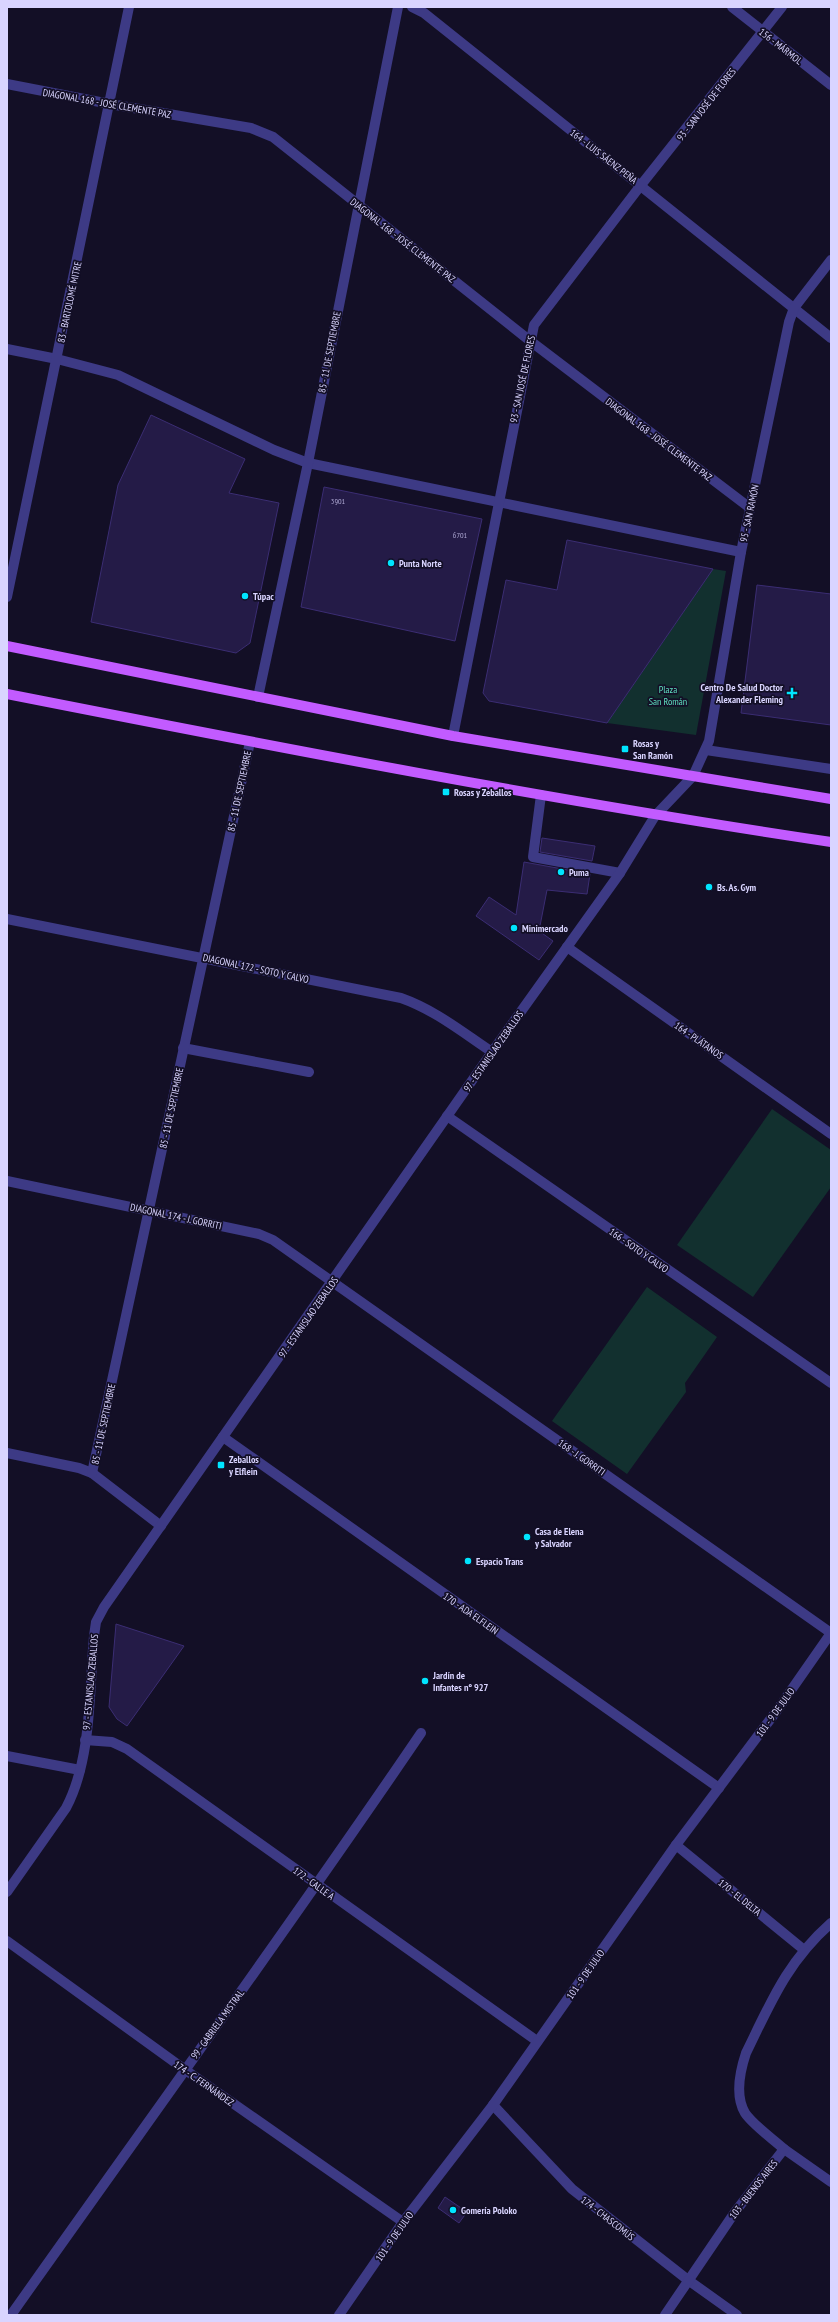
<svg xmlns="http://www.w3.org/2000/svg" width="838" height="2322" font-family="'PT Sans Narrow',sans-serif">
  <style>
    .green { fill: #12302f }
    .building { fill: #241b47; stroke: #3b2d73 }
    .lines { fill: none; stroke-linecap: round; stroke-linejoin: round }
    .minor { stroke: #3d3a85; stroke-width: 10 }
    .major { stroke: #c25bff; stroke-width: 10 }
    .poi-dot { fill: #00e5ff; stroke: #130f26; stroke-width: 1.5 }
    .labels { text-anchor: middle; stroke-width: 3.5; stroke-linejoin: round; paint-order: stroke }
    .number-label { font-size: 8px; fill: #aca6d1 }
    .street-label { font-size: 10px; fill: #d9d4ff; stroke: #130f26 }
    .poi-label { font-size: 10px; font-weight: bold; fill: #d9d4ff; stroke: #130f26; text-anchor: start }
    .park-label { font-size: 10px; fill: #5fe0c0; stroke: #130f26 }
  </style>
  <rect width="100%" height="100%" fill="#130f26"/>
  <!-- green -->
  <g class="green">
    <path d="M 713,569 L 726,571 L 696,735 L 607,723 Z"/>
    <path d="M 772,1109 L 831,1150 L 831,1187 L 753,1297 L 677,1245 Z"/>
    <path d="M 647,1287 L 717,1337 L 685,1383 L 686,1392 L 627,1474 L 552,1421 Z"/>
  </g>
  <!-- building -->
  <g class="building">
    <path d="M 151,415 L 245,459 L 229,493 L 279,503 L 250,643 L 236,653 L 91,622 L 118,485 Z"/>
    <path d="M 324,487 L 482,519 L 455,641 L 301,607 Z"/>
    <path d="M 567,540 L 713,569 L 607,723 L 489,701 L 483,693 L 506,580 L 557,590 Z"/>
    <path d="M 757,585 L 831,594 L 831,725 L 741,713 Z"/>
    <path d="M 542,838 L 595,846 L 592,861 L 540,852 Z"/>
    <path d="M 524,862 L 590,874 L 587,894 L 547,890 L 539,931 L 553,941 L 539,960 L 476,916 L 489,897 L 516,915 Z"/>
    <path d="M 116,1624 L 184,1646 L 127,1726 L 117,1719 L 109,1707 Z"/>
    <path d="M 445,2197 L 467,2212 L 459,2223 L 438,2208 Z"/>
  </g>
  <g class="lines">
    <!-- minor -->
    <g class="minor">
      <path d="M 412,7 L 424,13 L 831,338"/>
      <path d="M 732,7 L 831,85"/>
      <path d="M 7,84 L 110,104 L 251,128 L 273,137 L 529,340 L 750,508"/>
      <path d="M 7,349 L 57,359 L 118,375 L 274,450 L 308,463 L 741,552"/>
      <path d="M 7,597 L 129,7"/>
      <path d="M 258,697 L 308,463 L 398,7"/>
      <path d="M 453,736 L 534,325 L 641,185 L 782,7"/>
      <path d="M 706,750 L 831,769"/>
      <path d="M 541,795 L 533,857 L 620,873"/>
      <path d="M 7,919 L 401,998 C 435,1010 462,1032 492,1052"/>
      <path d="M 567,947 L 831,1134"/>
      <path d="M 183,1048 L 309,1072"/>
      <path d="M 447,1116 L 831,1383"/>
      <path d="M 7,1181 L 259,1234 L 273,1240 L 831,1633"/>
      <path d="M 223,1437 L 719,1788"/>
      <path d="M 7,1453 L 79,1468 L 92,1473 L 161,1526"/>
      <path d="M 92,1473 L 250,742"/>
      <path d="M 85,1740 L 112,1742 L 127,1749 L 537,2041"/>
      <path d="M 7,1756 L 80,1770"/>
      <path d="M 676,1845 L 803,1949"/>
      <path d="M 7,1892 L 66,1808 C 92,1759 89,1691 94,1636 L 96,1622 L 104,1607 L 492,1052 L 620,873 L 655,816 L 693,776 L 709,741 L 741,552 L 789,322 L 794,308 L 831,260"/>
      <path d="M 7,1941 L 184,2069 L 403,2222"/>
      <path d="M 493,2105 L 572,2189 L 688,2280 L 737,2315"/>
      <path d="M 784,2149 L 831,2182"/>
      <path d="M 11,2315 C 148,2121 288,1929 421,1733"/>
      <path d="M 339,2315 L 403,2222 L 493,2105 L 676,1845 L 778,1709 L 831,1633"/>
      <path d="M 665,2315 L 735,2212 L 784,2149 C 773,2139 753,2125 745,2113 C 735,2096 740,2071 746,2053 C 771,2002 787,1962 831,1923"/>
    </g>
    <!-- major -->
    <g class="major">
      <path d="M 7,646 L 453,736 L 831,799"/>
      <path d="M 7,694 C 281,748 555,801 831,842"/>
    </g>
  </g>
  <!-- markers -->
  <g class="poi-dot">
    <circle cx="391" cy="563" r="4"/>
    <circle cx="245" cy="596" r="4"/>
    <path d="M790 687h4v4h4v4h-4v4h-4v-4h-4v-4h4z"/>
    <rect x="621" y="745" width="8" height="8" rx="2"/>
    <rect x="442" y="788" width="8" height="8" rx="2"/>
    <circle cx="561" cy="872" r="4"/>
    <circle cx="709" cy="887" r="4"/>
    <circle cx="514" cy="928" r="4"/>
    <rect x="217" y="1461" width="8" height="8" rx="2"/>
    <circle cx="527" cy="1537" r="4"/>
    <circle cx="468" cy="1561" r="4"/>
    <circle cx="425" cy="1681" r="4"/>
    <circle cx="453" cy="2210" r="4"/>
  </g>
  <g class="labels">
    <!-- number labels -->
    <g class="number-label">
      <text x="338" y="504">3901</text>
      <text x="460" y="538">6701</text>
    </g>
    <!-- street labels -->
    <g class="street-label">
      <text transform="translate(781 46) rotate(38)" y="4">156 - MÁRMOL</text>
      <text transform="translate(107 103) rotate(10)" y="4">DIAGONAL 168 - JOSÉ CLEMENTE PAZ</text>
      <text transform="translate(706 104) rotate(-52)" y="4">93 - SAN JOSÉ DE FLORES</text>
      <text transform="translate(604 156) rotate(38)" y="4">164 - LUIS SÁENZ PEÑA</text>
      <text transform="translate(403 240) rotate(38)" y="4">DIAGONAL 168 - JOSÉ CLEMENTE PAZ</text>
      <text transform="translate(69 302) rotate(-78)" y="4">83 - BARTOLOMÉ MITRE</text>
      <text transform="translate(329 352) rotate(-79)" y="4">85 - 11 DE SEPTIEMBRE</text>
      <text transform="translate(522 379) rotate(-78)" y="4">93 - SAN JOSÉ DE FLORES</text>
      <text transform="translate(659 439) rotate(37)" y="4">DIAGONAL 168 - JOSÉ CLEMENTE PAZ</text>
      <text transform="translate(749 513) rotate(-78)" y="4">95 - SAN RAMÓN</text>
      <text transform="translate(239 791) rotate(-78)" y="4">85 - 11 DE SEPTIEMBRE</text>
      <text transform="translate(256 968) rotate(12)" y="4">DIAGONAL 172 - SOTO Y CALVO</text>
      <text transform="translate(699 1040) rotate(35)" y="4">164 - PLÁTANOS</text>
      <text transform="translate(493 1051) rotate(-55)" y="4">97 - ESTANISLAO ZEBALLOS</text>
      <text transform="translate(171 1108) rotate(-78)" y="4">85 - 11 DE SEPTIEMBRE</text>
      <text transform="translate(176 1216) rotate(12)" y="4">DIAGONAL 174 - J. GORRITI</text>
      <text transform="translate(639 1250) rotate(35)" y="4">166 - SOTO Y CALVO</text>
      <text transform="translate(308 1317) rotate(-55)" y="4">97 - ESTANISLAO ZEBALLOS</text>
      <text transform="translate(103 1424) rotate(-78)" y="4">85 - 11 DE SEPTIEMBRE</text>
      <text transform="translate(582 1457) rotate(35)" y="4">168 - J. GORRITI</text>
      <text transform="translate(471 1613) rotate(35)" y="4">170 - ADA ELFLEIN</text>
      <text transform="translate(90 1682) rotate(-85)" y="4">97 - ESTANISLAO ZEBALLOS</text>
      <text transform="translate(775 1712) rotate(-54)" y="4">101 - 9 DE JULIO</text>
      <text transform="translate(314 1883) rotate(36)" y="4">172 - CALLE A</text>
      <text transform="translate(740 1897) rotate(39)" y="4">170 - EL DELTA</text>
      <text transform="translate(585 1974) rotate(-55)" y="4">101 - 9 DE JULIO</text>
      <text transform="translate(217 2024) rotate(-54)" y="4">99 - GABRIELA MISTRAL</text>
      <text transform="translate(204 2083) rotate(35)" y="4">174 - C. FERNÁNDEZ</text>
      <text transform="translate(753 2189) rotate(-52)" y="4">103 - BUENOS AIRES</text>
      <text transform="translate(608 2218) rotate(38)" y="4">174 - CHASCOMÚS</text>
      <text transform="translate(394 2236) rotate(-55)" y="4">101 - 9 DE JULIO</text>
    </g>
    <!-- poi labels -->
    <g class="poi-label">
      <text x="399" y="567">Punta Norte</text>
      <text x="253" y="600">Túpac</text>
      <text x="783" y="691" text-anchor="end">Centro De Salud Doctor<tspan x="783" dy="12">Alexander Fleming</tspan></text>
      <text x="633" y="747">Rosas y<tspan x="633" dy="12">San Ramón</tspan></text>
      <text x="454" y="796">Rosas y Zeballos</text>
      <text x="569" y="876">Puma</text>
      <text x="717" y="891">Bs. As. Gym</text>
      <text x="522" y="932">Minimercado</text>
      <text x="229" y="1463">Zeballos<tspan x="229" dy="12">y Elflein</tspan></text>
      <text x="535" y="1535">Casa de Elena<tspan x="535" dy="12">y Salvador</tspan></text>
      <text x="476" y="1565">Espacio Trans</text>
      <text x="433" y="1679">Jardín de<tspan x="433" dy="12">Infantes nº 927</tspan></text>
      <text x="461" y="2214">Gomería Poloko</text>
    </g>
    <!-- park labels -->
    <g class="park-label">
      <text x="668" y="693">Plaza<tspan x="668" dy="12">San Román</tspan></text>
    </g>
  </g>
  <!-- border -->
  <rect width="838" height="2322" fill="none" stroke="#d9d4ff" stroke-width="16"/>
</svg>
